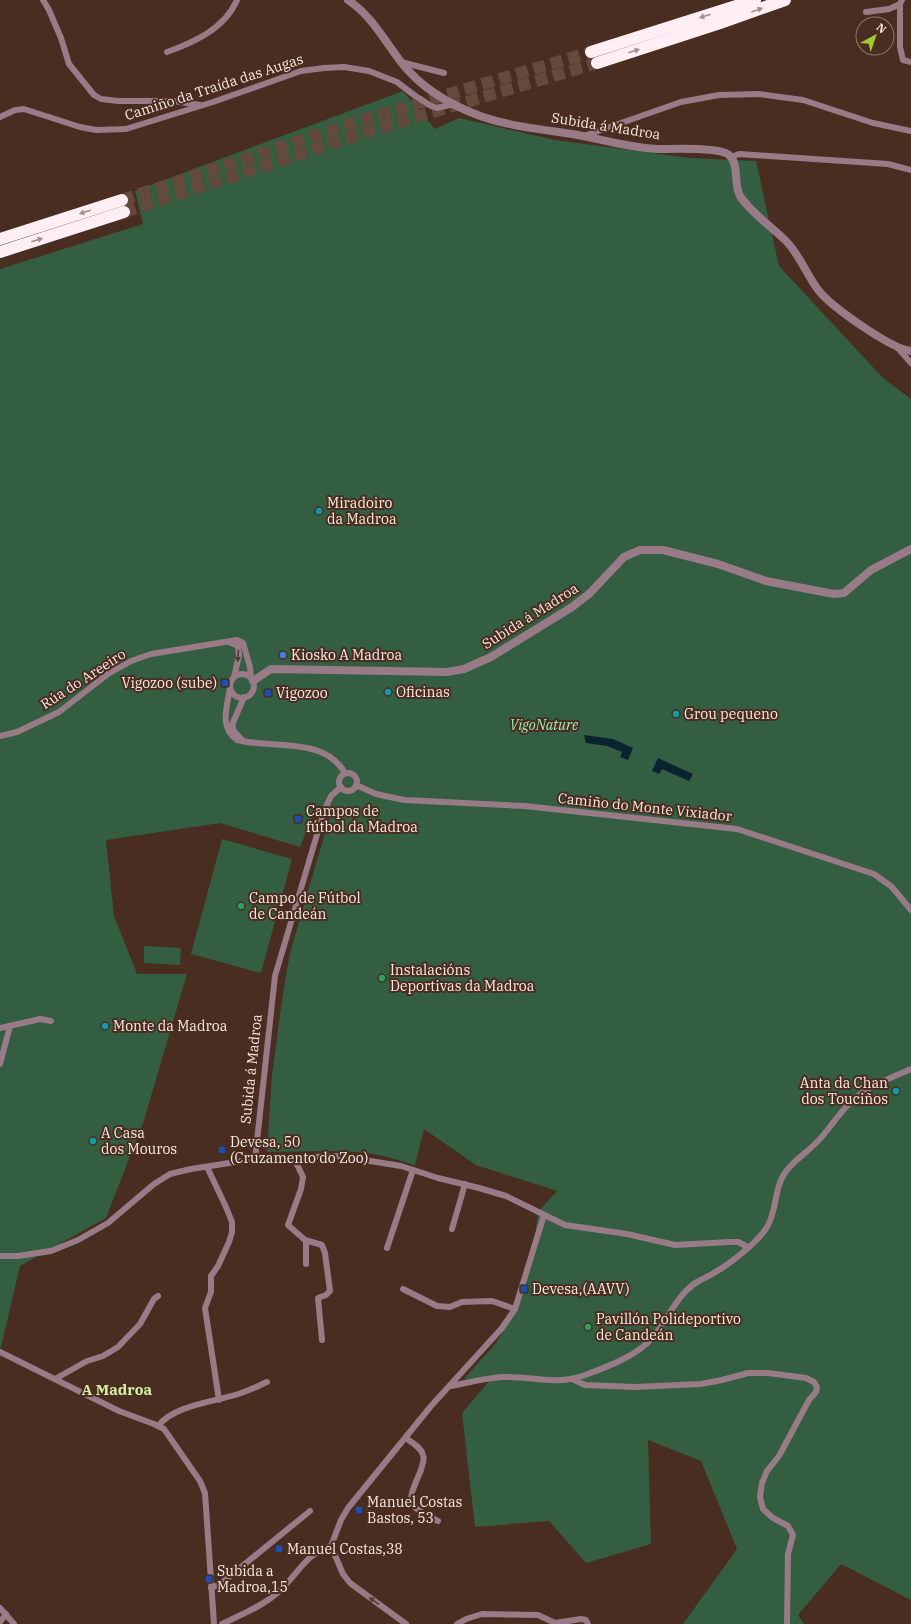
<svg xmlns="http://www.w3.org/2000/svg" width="911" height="1624" font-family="'IBM Plex Serif',serif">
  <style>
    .green { fill: #345e42 }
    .water { fill: #0b232e }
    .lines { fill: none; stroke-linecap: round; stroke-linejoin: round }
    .motorway-tunnel { stroke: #64493d; stroke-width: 12; stroke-dasharray: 12 6; stroke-linecap: butt }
    .minor { stroke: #997b88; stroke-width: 6 }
    .tertiary { stroke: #997b88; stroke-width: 8 }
    .motorway { stroke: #feeff5; stroke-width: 12 }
    .oneway { fill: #a48e8a }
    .oneway2 { fill: #553930 }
    .culture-dot { fill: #0f9aa8; stroke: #492d20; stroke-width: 1.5 }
    .shop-dot { fill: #3f7fe0; stroke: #492d20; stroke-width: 1.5 }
    .transit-dot { fill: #1a4fb4; stroke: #492d20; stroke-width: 1.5 }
    .leisure-dot { fill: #2e9e5b; stroke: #492d20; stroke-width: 1.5 }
    .labels { text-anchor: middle; stroke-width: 4; stroke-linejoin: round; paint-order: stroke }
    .street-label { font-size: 14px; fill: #fce9e1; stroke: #492d20 }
    .poi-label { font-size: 14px; fill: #fce9e1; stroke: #492d20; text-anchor: start }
    .park-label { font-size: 14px; font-style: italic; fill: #99f2b5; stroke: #492d20 }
    .neighbourhood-label { font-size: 15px; font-weight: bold; fill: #d4efa5; stroke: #492d20 }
  </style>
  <rect width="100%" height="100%" fill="#492d20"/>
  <!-- green -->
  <g class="green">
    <path d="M 403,91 L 435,129 L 459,118 L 555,140 L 690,158 L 756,161 L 779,266 L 883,378 L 911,399 L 911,1600 L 841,1564 L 798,1615 L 804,1624 L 683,1624 L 737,1549 L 701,1461 L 648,1440 L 651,1544 L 586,1563 L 549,1521 L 475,1527 L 462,1413 L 491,1379 L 464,1379 L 497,1342 L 524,1289 L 533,1254 L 538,1212 L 557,1191 L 476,1165 L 424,1129 L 415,1165 C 401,1161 387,1156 373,1154 C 338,1149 302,1152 267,1152 L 272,1075 L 283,993 L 290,953 L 332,809 L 317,805 L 300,847 L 220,823 L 106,840 L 114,916 L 137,974 L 187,974 L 144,1120 L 106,1218 L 20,1266 L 0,1351 L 0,269 L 143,224 L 135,191 Z"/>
    <path d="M 222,839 L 292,859 L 261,973 L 191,954 Z"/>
    <path d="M 144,946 L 181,948 L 180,965 L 144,963 Z"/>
  </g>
  <!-- water -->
  <g class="water">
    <path d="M 584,735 L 613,739 L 633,748 L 628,760 L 620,757 L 622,752 L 607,746 L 586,743 Z"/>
    <path d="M 658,758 L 693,774 L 689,781 L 662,769 L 659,774 L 652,771 Z"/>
  </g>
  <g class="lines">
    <!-- motorway-tunnel -->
    <g class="motorway-tunnel">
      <path d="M 122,200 L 365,119 L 591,52"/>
      <path d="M 124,212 L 376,129 L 597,63"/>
    </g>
    <!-- minor -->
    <g class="minor">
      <path d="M 43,0 L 49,10 L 61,38 L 69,64 L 94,95 L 101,99 L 118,101 L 173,101 L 200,105"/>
      <path d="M 902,0 L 900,4 L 900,47 L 903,60 L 911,62"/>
      <path d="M 866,12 L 889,9 L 900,4"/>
      <path d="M 167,52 C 195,42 225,28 237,0"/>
      <path d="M 401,62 L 444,73"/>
      <path d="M 0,117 L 15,110 L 24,109 L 80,127 L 96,130 L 126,129 L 213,102 L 301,71 L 324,68 L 344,67 L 369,71 L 397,82 L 414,95 L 431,106 L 437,108 L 454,104"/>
      <path d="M 584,136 L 681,102 L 719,95 L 759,94 L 803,100 L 873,123 L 911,131"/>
      <path d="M 731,157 L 739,154 L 888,164 L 911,170"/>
      <path d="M 897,347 L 911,363"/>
      <path d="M 229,642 L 238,646 L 239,656 L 234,677"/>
      <circle cx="242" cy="686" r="12"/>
      <path d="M 230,688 C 227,707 219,727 237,740 C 272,749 324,736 345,773"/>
      <path d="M 0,736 L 17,732 L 59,712 L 108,674 L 131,661 L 151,654 L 237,640 L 243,643 L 250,667 L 251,678"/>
      <path d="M 242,740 L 234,731 L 232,725 L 244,697"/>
      <circle cx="348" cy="782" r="9"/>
      <path d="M 356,785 L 376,794 L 404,800 L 525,806 L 737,829 L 874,874 L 892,887 L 911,910"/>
      <path d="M 0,1028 L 40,1019 L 51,1021"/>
      <path d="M 0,1064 L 10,1026"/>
      <path d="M 294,1158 L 303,1177 L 301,1189 L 288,1225 L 305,1240 L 322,1245 L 325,1253 L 330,1291 L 326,1295 L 318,1298 L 322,1340"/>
      <path d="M 255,1159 L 275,976 L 324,811 L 331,796 L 341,787"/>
      <path d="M 207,1167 L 226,1207 L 232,1222 L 232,1232 L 229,1242 L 218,1266 L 211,1276 L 211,1292 L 205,1308 L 219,1400"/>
      <path d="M 452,1229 L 465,1184"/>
      <path d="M 306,1241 L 306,1264"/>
      <path d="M 387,1248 L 413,1170"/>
      <path d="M 0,1256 L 18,1256 L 51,1251 L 78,1240 L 108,1223 L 154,1184 L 170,1174 L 191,1169 L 255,1159 L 339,1156 L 401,1166 L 438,1178 L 479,1188 L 506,1196 L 565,1225 L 627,1234 L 675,1245 L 729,1242 L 738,1242 L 748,1247"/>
      <path d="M 403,1289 L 437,1306 L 450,1307 L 462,1302 L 492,1301 L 515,1309"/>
      <path d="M 0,1352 L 119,1411 L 154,1424 L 164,1429 L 200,1481 L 205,1493 L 214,1624"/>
      <path d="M 55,1379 L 87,1361 L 103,1356 L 118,1347 L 140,1324 L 154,1299 L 158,1296"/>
      <path d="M 572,1379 L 585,1385 L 635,1387 L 701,1384 L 722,1380 L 748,1373 L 768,1373 L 806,1378 L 814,1382 L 817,1387 L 816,1392 L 809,1400 L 779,1456 L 767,1471 L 762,1483 L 760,1497 L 763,1509 L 773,1518 L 788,1526 L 793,1535 L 788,1554 L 787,1624"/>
      <path d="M 451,1386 C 467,1383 485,1378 502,1377 C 531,1376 557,1386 585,1375 C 607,1367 639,1355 653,1337 C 668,1320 675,1298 694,1284 C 701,1279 710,1276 717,1271 C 731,1263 759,1241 767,1227 C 777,1211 774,1191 783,1176 C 790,1163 805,1154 815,1144 C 829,1131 838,1113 853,1100 C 869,1086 892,1077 911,1069"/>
      <path d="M 158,1426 C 174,1405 214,1402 238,1394 C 248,1391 258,1386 267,1382"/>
      <path d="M 406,1438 C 412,1443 421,1447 423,1455 C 425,1460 422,1465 421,1470 C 407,1503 404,1504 438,1521"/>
      <path d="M 331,1546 L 341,1520 L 348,1508 L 431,1406 L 502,1328 L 515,1309 L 544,1215"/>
      <path d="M 331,1546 L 343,1574 L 350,1583 L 406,1624"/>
      <path d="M 211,1588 L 219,1585 L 310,1511"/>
      <path d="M 0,1608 L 14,1624"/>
      <path d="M 0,1622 L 6,1614"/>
      <path d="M 222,1624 C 240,1615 261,1607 276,1594 C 298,1576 303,1555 331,1546"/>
      <path d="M 457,1624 L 466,1619 L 482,1614 L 538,1615 L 555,1623 L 581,1619 L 586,1620 L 588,1624"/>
    </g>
    <!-- tertiary -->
    <g class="tertiary">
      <path d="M 348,0 C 372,16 384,40 401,62 C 421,88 452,106 483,117 C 513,127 547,130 578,135 C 605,140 631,148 659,149 C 673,149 720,147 729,155 C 740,165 733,184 740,196 C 751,213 771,226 786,241 C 800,255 807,276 819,291 C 832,307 891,349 911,351"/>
      <path d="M 253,681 L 271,669 L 447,672 L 464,669 L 491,657 L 572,607 L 589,594 L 624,557 L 640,550 L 663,550 L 718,564 L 766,581 L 834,594 L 844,593 L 871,570 L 911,549"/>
    </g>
    <!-- motorway -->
    <g class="motorway">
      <path d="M 591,52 L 755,0"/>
      <path d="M 597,63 L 720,23 L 785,0"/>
      <path d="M 0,239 L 122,200"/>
      <path d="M 0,252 L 124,212"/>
    </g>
  </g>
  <!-- one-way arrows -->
  <defs><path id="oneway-solid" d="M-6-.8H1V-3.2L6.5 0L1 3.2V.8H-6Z"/></defs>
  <g class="oneway">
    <use href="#oneway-solid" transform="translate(757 10) rotate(-20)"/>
    <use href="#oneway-solid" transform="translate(705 16) rotate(163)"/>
    <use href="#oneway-solid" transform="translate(634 51) rotate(-18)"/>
    <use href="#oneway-solid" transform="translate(85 212) rotate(162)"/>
    <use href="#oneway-solid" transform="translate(37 240) rotate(-18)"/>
  </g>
  <g class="oneway2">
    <use href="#oneway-solid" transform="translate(238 656) rotate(95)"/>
    <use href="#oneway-solid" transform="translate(374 1601) rotate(-146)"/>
  </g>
  <!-- markers -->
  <g class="culture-dot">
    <circle cx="319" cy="511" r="4"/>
    <circle cx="388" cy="692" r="4"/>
    <circle cx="676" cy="714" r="4"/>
    <circle cx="105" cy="1026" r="4"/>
    <circle cx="896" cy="1091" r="4"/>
    <circle cx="93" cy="1141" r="4"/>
  </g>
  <circle class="shop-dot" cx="283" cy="655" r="4"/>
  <g class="transit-dot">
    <rect x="221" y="679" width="8" height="8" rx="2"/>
    <rect x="264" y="689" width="8" height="8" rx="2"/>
    <rect x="294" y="815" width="8" height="8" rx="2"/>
    <rect x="218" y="1146" width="8" height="8" rx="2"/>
    <rect x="520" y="1285" width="8" height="8" rx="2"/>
    <rect x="355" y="1506" width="8" height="8" rx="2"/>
    <rect x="275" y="1545" width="8" height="8" rx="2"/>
    <rect x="205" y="1575" width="8" height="8" rx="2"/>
  </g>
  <g class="leisure-dot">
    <circle cx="241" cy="906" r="4"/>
    <circle cx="382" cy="978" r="4"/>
    <circle cx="588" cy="1327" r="4"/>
  </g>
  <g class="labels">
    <!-- street labels -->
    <g class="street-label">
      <text transform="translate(214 87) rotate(-18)" y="5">Camiño da Traída das Augas</text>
      <text transform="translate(606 126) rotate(9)" y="5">Subida á Madroa</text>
      <text transform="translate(530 616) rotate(-32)" y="5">Subida á Madroa</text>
      <text transform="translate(83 679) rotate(-33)" y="5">Rúa do Areeiro</text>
      <text transform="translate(645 807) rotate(6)" y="5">Camiño do Monte Vixiador</text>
      <text transform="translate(251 1069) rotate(-84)" y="5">Subida á Madroa</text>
    </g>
    <!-- poi labels -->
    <g class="poi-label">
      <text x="327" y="508">Miradoiro<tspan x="327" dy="16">da Madroa</tspan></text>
      <text x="291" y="660">Kiosko A Madroa</text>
      <text x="217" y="688" text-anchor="end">Vigozoo (sube)</text>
      <text x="396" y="697">Oficinas</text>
      <text x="276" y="698">Vigozoo</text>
      <text x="684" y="719">Grou pequeno</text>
      <text x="306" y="816">Campos de<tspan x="306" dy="16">fútbol da Madroa</tspan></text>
      <text x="249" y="903">Campo de Fútbol<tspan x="249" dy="16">de Candeán</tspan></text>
      <text x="390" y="975">Instalacións<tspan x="390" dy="16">Deportivas da Madroa</tspan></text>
      <text x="113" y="1031">Monte da Madroa</text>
      <text x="888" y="1088" text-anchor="end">Anta da Chan<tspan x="888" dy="16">dos Touciños</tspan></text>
      <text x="101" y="1138">A Casa<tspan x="101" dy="16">dos Mouros</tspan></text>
      <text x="230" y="1147">Devesa, 50<tspan x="230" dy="16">(Cruzamento do Zoo)</tspan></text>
      <text x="532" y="1294">Devesa,(AAVV)</text>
      <text x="596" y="1324">Pavillón Polideportivo<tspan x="596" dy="16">de Candeán</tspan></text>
      <text x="367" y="1507">Manuel Costas<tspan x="367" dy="16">Bastos, 53</tspan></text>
      <text x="287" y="1554">Manuel Costas,38</text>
      <text x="217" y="1576">Subida a<tspan x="217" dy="16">Madroa,15</tspan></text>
    </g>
    <!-- park labels -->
    <g class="park-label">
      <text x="544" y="730">VigoNature</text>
    </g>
    <!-- neighbourhood labels -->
    <g class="neighbourhood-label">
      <text x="117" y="1395">A Madroa</text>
    </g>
  </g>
  <!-- north arrow -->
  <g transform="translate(875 36) rotate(40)"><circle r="19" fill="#492d20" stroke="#91786d"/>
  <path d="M0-3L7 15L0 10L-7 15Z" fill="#9eca2f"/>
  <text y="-6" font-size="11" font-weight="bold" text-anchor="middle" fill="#fce9e1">N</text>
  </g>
</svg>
